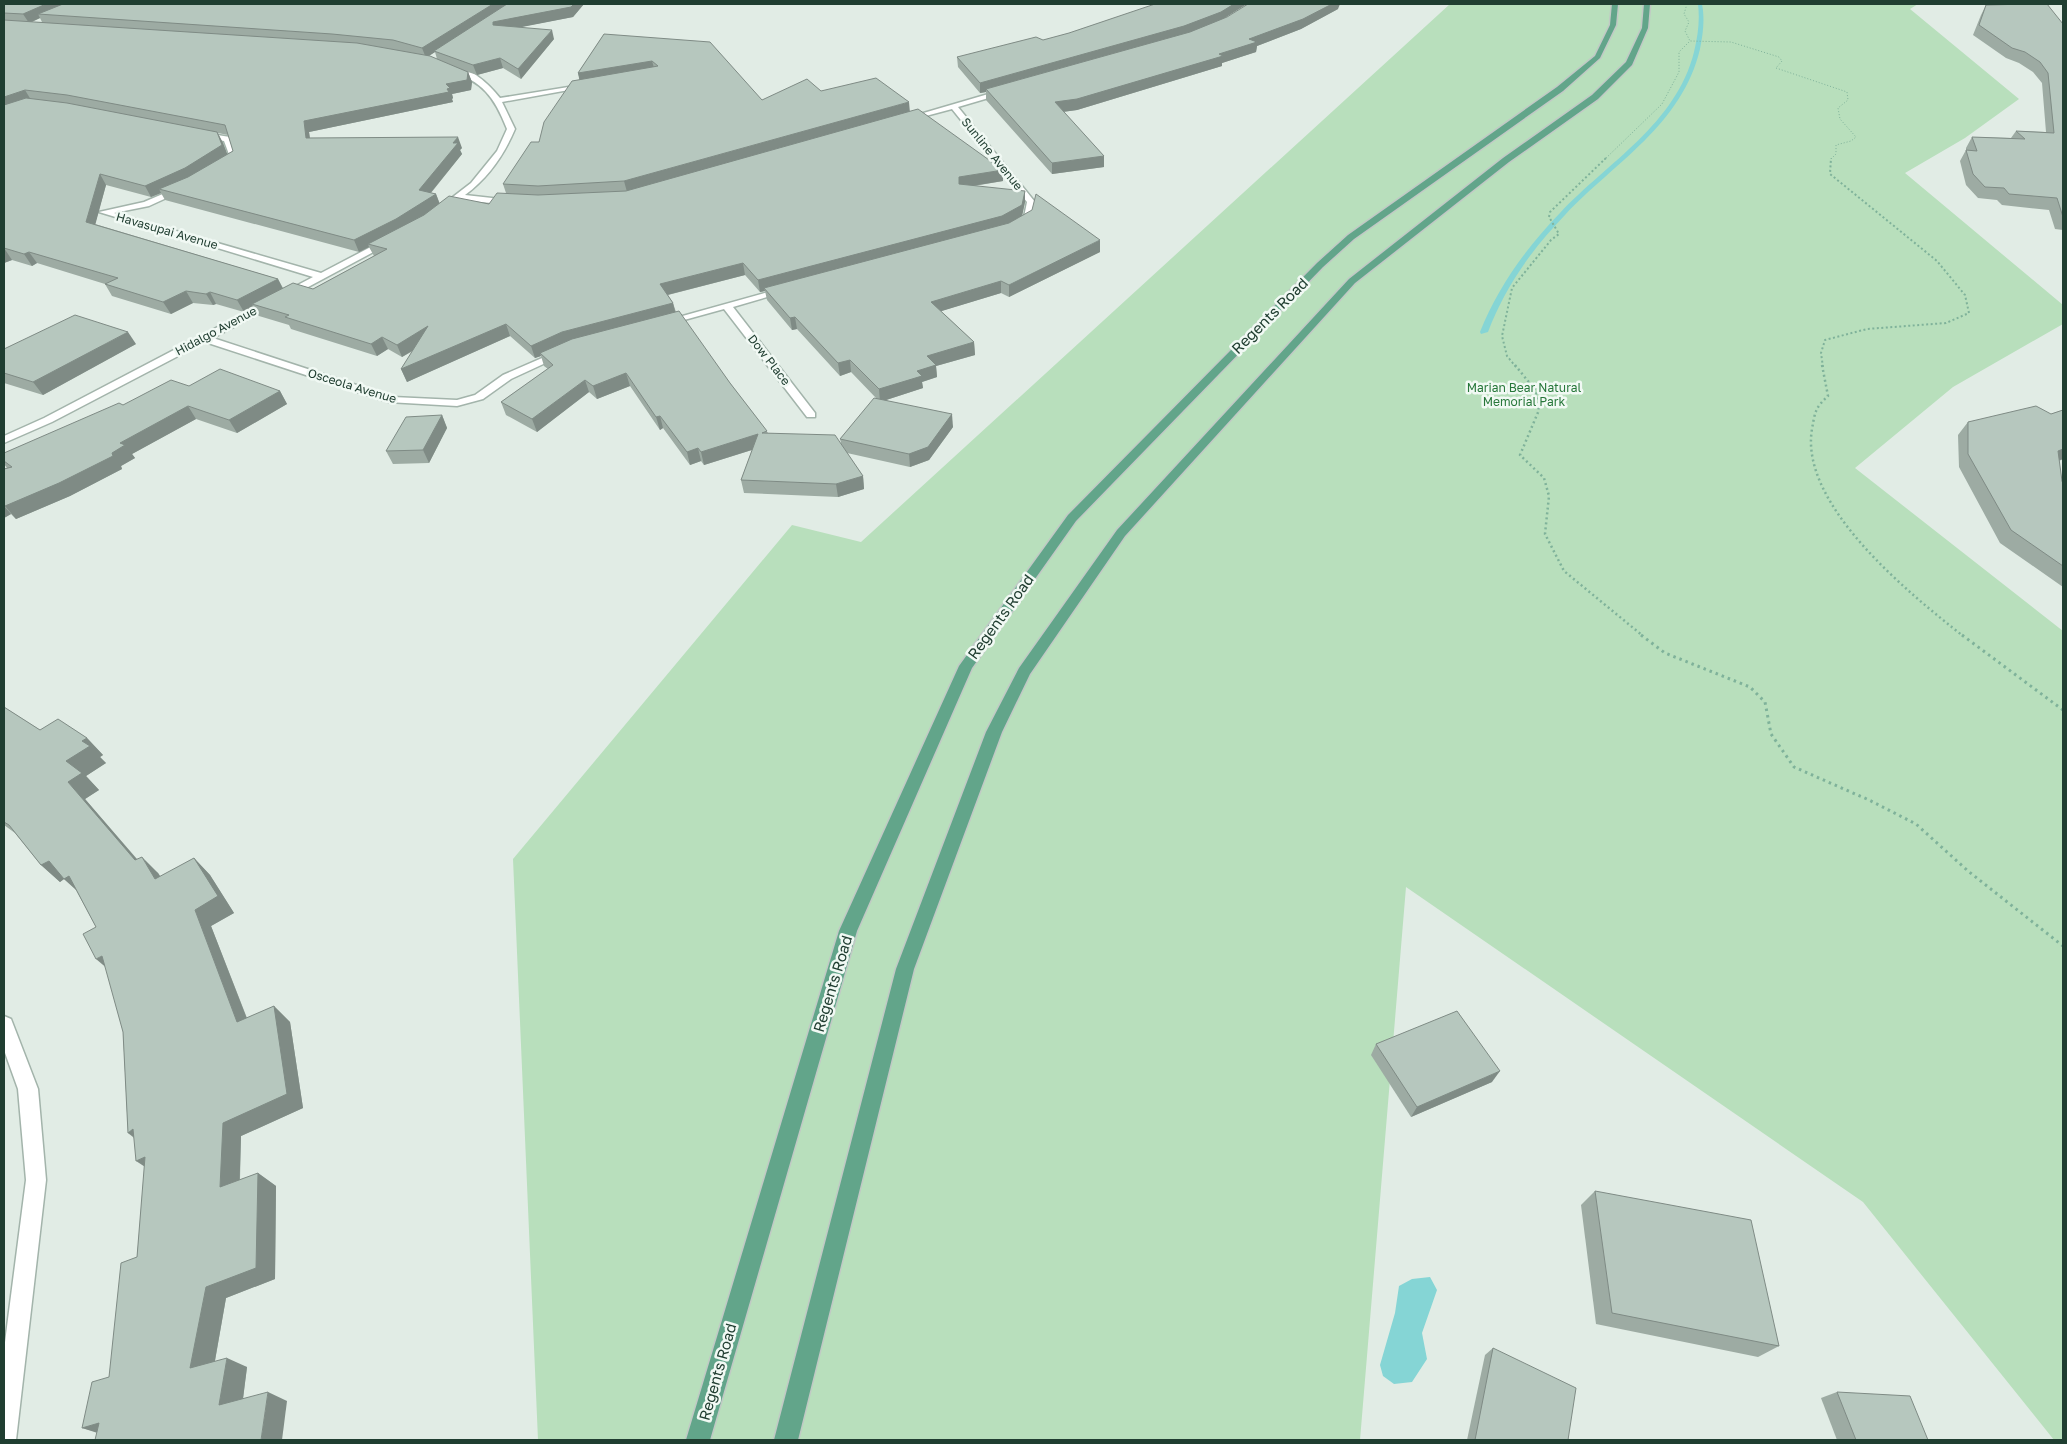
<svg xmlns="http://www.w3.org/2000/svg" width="2067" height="1444" font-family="'Golos Text',sans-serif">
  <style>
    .green { fill: #b8dfbc }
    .water { fill: #85d5d5 }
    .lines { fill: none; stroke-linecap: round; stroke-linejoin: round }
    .stream { fill: #85d5d5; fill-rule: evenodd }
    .minor-casing { stroke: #a3b4ab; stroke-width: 3 }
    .major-casing { stroke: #c1c9c5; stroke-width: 3 }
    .path-far3 { stroke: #7fb29a; stroke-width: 1; stroke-dasharray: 1 2; stroke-linecap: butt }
    .path-far2 { stroke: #7fb29a; stroke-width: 2; stroke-dasharray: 2 2.5; stroke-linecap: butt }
    .path-far1 { stroke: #7fb29a; stroke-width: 2.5; stroke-dasharray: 2 3; stroke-linecap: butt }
    .path { stroke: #7fb29a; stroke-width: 3; stroke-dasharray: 2.5 4; stroke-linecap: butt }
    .minor { fill: #fff; fill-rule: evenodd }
    .major { fill: #62a58a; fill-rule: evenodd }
    .wall { fill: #9daba3; fill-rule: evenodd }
    .shaded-wall { fill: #7f8b85 }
    .building { fill: #b6c7be; stroke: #7f8b85 }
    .labels { text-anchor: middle; stroke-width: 5; stroke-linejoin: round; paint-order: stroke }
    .far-street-label { font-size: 12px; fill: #203e31; stroke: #f1f9f4 }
    .far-park-label { font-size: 12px; fill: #27773a; stroke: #f1f9f4 }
    .street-label { font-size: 15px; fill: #203e31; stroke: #f1f9f4 }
  </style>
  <rect width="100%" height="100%" fill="#e1ece5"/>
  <!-- green -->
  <path class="green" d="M 1450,4 L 1918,4 L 1910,9 L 2019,99 L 1965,138 L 1905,173 L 2063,305 L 2063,324 L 1953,387 L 1855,468 L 2063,631 L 2063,1440 L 2054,1440 L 1863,1202 L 1406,887 L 1360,1440 L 538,1440 L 513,859 L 792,525 L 861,542 Z"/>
  <!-- water -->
  <path class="water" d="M 1430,1277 L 1437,1290 L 1422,1333 L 1427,1359 L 1412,1382 L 1394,1384 L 1383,1376 L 1380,1365 L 1395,1313 L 1399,1286 L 1412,1279 Z"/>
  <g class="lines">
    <!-- stream -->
    <path class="stream" d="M 1698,4 L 1702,4 C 1705,19 1703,34 1700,49 C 1682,125 1615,162 1565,215 C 1532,249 1505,287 1488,332 L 1481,334 L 1480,332 C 1498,287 1526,248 1560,213 C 1608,162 1676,124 1694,52 C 1698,36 1700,20 1698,4 Z"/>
    <defs>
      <g id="minor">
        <path d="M 449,66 C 469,65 489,84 500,98 L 587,84 L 591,86 L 502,102 L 515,129 C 504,155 488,178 465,195 L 510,200 L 514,203 L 513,205 L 459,200 L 443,212 L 436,210 L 471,183 L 497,151 L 507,129 C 494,96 483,82 449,70 Z"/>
        <path d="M 1002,90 L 1009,92 L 958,107 L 1035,202 L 1031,220 L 1015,228 L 1010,225 L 1024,217 L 1027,202 L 952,109 L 907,121 L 903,119 Z"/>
        <path d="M 198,132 L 230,137 L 238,158 L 226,167 L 220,167 L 220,163 L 230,157 L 224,141 L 198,136 Z"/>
        <path d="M 179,187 L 186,189 L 149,206 L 114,213 L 321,273 L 386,239 L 394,241 L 213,338 L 393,397 L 457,400 L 475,395 L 503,375 L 556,352 L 564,352 L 565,354 L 511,379 L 483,399 L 457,406 L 388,402 L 205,342 L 52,422 L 4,443 L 4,436 L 44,418 L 313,277 L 99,212 L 144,202 Z"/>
        <path d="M 783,288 L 791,290 L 733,307 L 815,413 L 815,417 L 807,417 L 724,309 L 666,325 L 661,322 Z"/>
        <path d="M 4,1016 L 11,1019 L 38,1089 L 46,1180 L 16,1440 L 4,1440 L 4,1350 L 26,1180 L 18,1089 L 4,1050 Z"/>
      </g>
      <g id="major">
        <path d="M 1612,4 L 1618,4 L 1616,25 L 1600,58 L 1563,91 L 1354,239 L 1323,267 L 1076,521 L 972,668 L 857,931 L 710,1440 L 686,1440 L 839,931 L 959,666 L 1068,515 L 1317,263 L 1348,235 L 1557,87 L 1595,56 L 1610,25 Z"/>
        <path d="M 1644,4 L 1650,4 L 1648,28 L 1632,65 L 1598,99 L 1509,162 L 1355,283 L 1125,536 L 1030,674 L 1002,732 L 914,969 L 798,1440 L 774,1440 L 896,969 L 986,732 L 1019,668 L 1117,530 L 1349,279 L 1503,158 L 1592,95 L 1626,62 L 1642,28 Z"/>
      </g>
    </defs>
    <!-- minor casing -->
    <use href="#minor" class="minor-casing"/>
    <!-- major casing -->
    <use href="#major" class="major-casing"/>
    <!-- path-far3 -->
    <g class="path-far3">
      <path d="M 1687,4 L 1684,14 L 1689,22 L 1685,31 L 1690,41"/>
      <path d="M 1604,160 L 1662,104 L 1679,72 L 1679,52 L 1690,41 L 1731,42 L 1779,57 L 1782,61 L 1776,68 L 1847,92 L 1848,100 L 1838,108 L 1840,119 L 1856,137 L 1851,141 L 1836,145 L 1836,154 L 1830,160"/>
    </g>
    <!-- path-far2 -->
    <g class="path-far2">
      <path d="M 1516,367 L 1507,356 L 1502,336 L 1512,288 L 1551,240 L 1559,234 L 1549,217 L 1550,212 L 1606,158"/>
      <path d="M 1823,367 L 1821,353 L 1825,340 L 1867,329 L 1946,323 L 1969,313 L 1965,295 L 1937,261 L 1830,174 L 1831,158"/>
    </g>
    <!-- path-far1 -->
    <g class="path-far1">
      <path d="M 1515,365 L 1536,391 L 1539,410 L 1520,455 L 1544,478 L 1549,496 L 1545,534 L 1564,571 L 1643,636"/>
      <path d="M 1822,365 L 1828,396 C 1815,408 1815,412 1812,429 C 1799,505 1910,594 1963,636"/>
    </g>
    <!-- path -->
    <g class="path">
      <path d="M 1641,635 L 1665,653 L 1750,687 L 1765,702 L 1771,734 L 1794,767 L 1869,800 L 1916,824 L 1968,871 L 2063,946"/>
      <path d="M 1962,635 L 2063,710"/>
    </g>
    <!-- minor -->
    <use href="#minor" class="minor"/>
    <!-- major -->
    <use href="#major" class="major"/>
  </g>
  <!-- wall -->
  <g class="wall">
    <path d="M 4,4 L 584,4 L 573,17 L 520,27 L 554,39 L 521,79 L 503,68 L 477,75 L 468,72 L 472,82 L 471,90 L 452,94 L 453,98 L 452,99 L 453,102 L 309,132 L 310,138 L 462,148 L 460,150 L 462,154 L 431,193 L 436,194 L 440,204 L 489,204 L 506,193 L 503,184 L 539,142 L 580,80 L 578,73 L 604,34 L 762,100 L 821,91 L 910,111 L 1003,170 L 1003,181 L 974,186 L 1025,202 L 1022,216 L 1100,252 L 1009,297 L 1001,293 L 941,311 L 974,342 L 975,355 L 936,366 L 937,377 L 922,382 L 923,388 L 886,400 L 953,427 L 929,460 L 910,467 L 847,453 L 863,476 L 864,489 L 838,497 L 744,493 L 741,480 L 752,450 L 704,465 L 701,461 L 690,465 L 663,428 L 660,430 L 630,386 L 597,399 L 589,392 L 537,432 L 506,415 L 501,402 L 548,369 L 544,366 L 541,356 L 535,358 L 510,336 L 407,382 L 401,369 L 413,351 L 402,357 L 388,349 L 377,356 L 291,329 L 289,325 L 259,316 L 253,307 L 244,312 L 216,304 L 213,305 L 193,303 L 171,314 L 112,296 L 105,284 L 37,263 L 32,266 L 12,260 L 4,263 ZM 40,18 L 42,22 L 32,22 ZM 435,52 L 437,59 L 428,56 ZM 218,133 L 228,135 L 233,151 L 227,154 L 223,143 ZM 106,185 L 151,197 L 161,193 L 165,200 L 359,252 L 369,247 L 374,256 L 313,289 L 283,288 L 278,279 L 95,224 ZM 745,275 L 760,292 L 765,291 L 767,300 L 792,330 L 797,329 L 840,376 L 851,372 L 876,398 L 840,439 L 841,443 L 768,433 L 676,312 L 673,303 L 668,295 Z"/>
    <path d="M 1374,4 L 1400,4 L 1400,5 Z"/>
    <path d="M 1986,5 L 2063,24 L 2063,230 L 2055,229 L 2049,210 L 2002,205 L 1997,200 L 1978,198 L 1966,185 L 1960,161 L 1966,150 L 1966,148 L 1972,137 L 2011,138 L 2016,131 L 2046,132 L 2042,83 L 2033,72 L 2019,63 L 2006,58 L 1973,35 L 1981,15 Z"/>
    <path d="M 1338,9 L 1301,29 L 1257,46 L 1256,52 L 1222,63 L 1222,66 L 1077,110 L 1063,112 L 1104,156 L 1104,167 L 1052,174 L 986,100 L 986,92 L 980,93 L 958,67 L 957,57 L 1043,40 Z"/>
    <path d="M 136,344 L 43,395 L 4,383 L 4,349 Z"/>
    <path d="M 189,386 L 280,391 L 287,404 L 237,433 L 196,419 L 132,454 L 135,458 L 121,466 L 122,469 L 70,496 L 16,519 L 11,514 L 4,518 L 4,469 L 7,468 L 4,464 L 4,453 L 123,405 Z"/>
    <path d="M 2063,410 L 2063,459 L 2059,461 L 2062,481 L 2063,484 L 2063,587 L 2000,543 L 1959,467 L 1958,435 L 1968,422 L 2051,414 Z"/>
    <path d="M 442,415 L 447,428 L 429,463 L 393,464 L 386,451 Z"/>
    <path d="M 4,707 L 40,730 L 87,738 L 103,755 L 100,757 L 106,763 L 86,776 L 99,790 L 85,799 L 137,859 L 158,873 L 161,877 L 194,858 L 210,875 L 234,913 L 211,926 L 247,1018 L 274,1006 L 290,1022 L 303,1108 L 241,1136 L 240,1180 L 258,1173 L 276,1186 L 275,1279 L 226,1298 L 215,1361 L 247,1367 L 243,1399 L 287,1401 L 97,1432 L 82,1428 L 109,1377 L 137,1257 L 145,1167 L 134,1138 L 128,1133 L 123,1032 L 96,927 L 76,890 L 64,879 L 60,882 L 41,865 L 15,833 L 4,825 Z"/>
    <path d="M 1376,1044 L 1492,1082 L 1411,1117 L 1371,1055 Z"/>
    <path d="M 1595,1191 L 1779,1346 L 1758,1357 L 1596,1324 L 1581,1205 Z"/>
    <path d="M 1493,1348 L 1568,1440 L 1467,1440 L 1485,1355 Z"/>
    <path d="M 1837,1392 L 1928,1440 L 1837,1440 L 1821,1398 Z"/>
  </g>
  <!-- shaded-wall -->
  <g class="shaded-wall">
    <path d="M 46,4 L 73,4 L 38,14 L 40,18 L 29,23 L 23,14 Z"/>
    <path d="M 493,4 L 510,4 L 434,51 L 435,52 L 426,58 L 422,48 Z"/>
    <path d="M 574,4 L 584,4 L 573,17 L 496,32 L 493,25 L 493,22 Z"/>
    <path d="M 1234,4 L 1247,4 L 1220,21 L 1183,36 L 986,89 L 986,92 L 980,93 L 980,83 Z"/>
    <path d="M 1332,4 L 1340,4 L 1338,9 L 1301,29 L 1257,46 L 1256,52 L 1222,63 L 1222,66 L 1077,110 L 1054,113 L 1055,102 L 1219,54 L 1249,39 Z"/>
    <path d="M 552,30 L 554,39 L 521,79 L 518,69 Z"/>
    <path d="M 500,58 L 503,68 L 477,75 L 473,65 Z"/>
    <path d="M 652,61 L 655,71 L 580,83 L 578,73 Z"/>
    <path d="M 468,72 L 472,82 L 471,90 L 452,94 L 453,98 L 452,99 L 453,102 L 309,132 L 311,148 L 306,138 L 304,121 Z"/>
    <path d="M 25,90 L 31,100 L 4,109 L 4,97 Z"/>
    <path d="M 909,102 L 910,113 L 627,192 L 624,181 Z"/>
    <path d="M 217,132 L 223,143 L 228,156 L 191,179 L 159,189 L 161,193 L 151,197 L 145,186 Z"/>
    <path d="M 458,137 L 462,148 L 460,150 L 462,154 L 424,201 L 436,194 L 440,205 L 401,230 L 368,244 L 369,247 L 359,252 L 354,240 Z"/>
    <path d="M 1104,156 L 1104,167 L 1052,174 L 1052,163 Z"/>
    <path d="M 1003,170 L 1003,181 L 959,188 L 959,177 Z"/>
    <path d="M 100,174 L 106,185 L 93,233 L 86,222 Z"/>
    <path d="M 1025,191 L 1025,202 L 1022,216 L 1002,227 L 764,288 L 765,291 L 760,292 L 758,280 Z"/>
    <path d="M 1100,240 L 1100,252 L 1009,297 L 1009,285 Z"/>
    <path d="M 4,248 L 12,260 L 4,263 Z"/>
    <path d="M 29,252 L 37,263 L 32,266 L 24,254 Z"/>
    <path d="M 743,263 L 745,275 L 663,296 L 660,284 Z"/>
    <path d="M 278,279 L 284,291 L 252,304 L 253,307 L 244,312 L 237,300 Z"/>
    <path d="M 1001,281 L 1001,293 L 932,314 L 931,302 Z"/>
    <path d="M 186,291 L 193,303 L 171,314 L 163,302 Z"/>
    <path d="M 210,292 L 216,304 L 213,305 L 206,294 Z"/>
    <path d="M 673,303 L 676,315 L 540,353 L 541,356 L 535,358 L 531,346 L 562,332 Z"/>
    <path d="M 795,317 L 797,329 L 792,330 L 790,318 Z"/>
    <path d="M 506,324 L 510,336 L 407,382 L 401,369 Z"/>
    <path d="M 428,326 L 433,338 L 402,357 L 397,345 Z"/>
    <path d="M 128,332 L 136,344 L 43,395 L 33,382 Z"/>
    <path d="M 382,337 L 388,349 L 377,356 L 371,344 Z"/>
    <path d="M 974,342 L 975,355 L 936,366 L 937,377 L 922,382 L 923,388 L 880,402 L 879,389 L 927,356 Z"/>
    <path d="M 850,360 L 851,372 L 840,376 L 838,363 Z"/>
    <path d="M 626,373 L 630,386 L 597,399 L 593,386 Z"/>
    <path d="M 585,380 L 589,392 L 537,432 L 532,419 Z"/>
    <path d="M 280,391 L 287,404 L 237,433 L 229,420 Z"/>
    <path d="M 188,406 L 196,419 L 132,454 L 135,458 L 121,466 L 122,469 L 70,496 L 16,519 L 5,506 L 112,453 L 120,443 Z"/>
    <path d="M 952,414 L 953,427 L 929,460 L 910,467 L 909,454 Z"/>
    <path d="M 442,415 L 447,428 L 429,463 L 423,450 Z"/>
    <path d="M 660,416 L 663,428 L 660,430 L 656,417 Z"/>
    <path d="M 758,434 L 761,447 L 704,465 L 701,452 Z"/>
    <path d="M 698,448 L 701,461 L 690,465 L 687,452 Z"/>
    <path d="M 2063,449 L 2063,459 L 2048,464 L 2058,451 Z"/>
    <path d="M 863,476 L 864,489 L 838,497 L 836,484 Z"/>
    <path d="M 4,506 L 11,514 L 4,518 Z"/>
    <path d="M 87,738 L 103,755 L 100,757 L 106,763 L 86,776 L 99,790 L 85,799 L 152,877 L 135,860 L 68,782 L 66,761 L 82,741 Z"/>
    <path d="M 142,857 L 158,873 L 172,896 L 155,879 Z"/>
    <path d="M 194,858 L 210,875 L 234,913 L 211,926 L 254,1037 L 237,1022 L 195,910 Z"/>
    <path d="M 49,861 L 69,876 L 82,895 L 64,879 L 60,882 L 41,865 Z"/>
    <path d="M 102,956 L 115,975 L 96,959 Z"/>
    <path d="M 274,1006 L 290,1022 L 303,1108 L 241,1136 L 239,1199 L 220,1187 L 223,1123 Z"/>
    <path d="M 1500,1071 L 1492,1082 L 1411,1117 L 1417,1107 Z"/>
    <path d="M 133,1129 L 148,1147 L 128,1133 Z"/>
    <path d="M 145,1157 L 156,1174 L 136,1161 Z"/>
    <path d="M 258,1173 L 276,1186 L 275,1279 L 226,1298 L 212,1377 L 190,1368 L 206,1287 Z"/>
    <path d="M 227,1358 L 247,1367 L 241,1414 L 219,1405 Z"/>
    <path d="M 268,1392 L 287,1401 L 282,1440 L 261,1440 Z"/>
    <path d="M 99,1423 L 107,1436 L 82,1428 Z"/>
  </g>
  <!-- building -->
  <g class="building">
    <path d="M 4,4 L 46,4 L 23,14 L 4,13 Z"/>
    <path d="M 63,4 L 493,4 L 422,48 L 393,40 L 332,34 L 38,14 Z"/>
    <path d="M 507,4 L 574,4 L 571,7 L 493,22 L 493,25 L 552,30 L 518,69 L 500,58 L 473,65 L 434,51 Z"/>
    <path d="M 1155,4 L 1234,4 L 1221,12 L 1184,26 L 980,83 L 957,57 L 1036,37 L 1043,40 L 1069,33 Z"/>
    <path d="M 1248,4 L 1332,4 L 1303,19 L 1249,39 L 1257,42 L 1219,54 L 1223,56 L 1077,99 L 1055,102 L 1104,156 L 1052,163 L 986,89 L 1190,32 L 1227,17 Z"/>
    <path d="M 2029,4 L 2047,4 L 2063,24 L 2063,217 L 2057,198 L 2009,194 L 2004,188 L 1985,187 L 1973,174 L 1966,150 L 1977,151 L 1972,137 L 2025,139 L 2016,131 L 2054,133 L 2048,73 L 2040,62 L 2025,52 L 2012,48 L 1979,25 L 1986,5 Z"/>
    <path d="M 4,20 L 357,43 L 430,56 L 468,72 L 467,80 L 446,84 L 450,88 L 447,89 L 449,92 L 304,121 L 306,138 L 458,137 L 453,143 L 458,143 L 419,190 L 436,194 L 396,219 L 354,240 L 159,189 L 188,177 L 233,151 L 225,125 L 67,95 L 25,90 L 4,97 Z"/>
    <path d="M 604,34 L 710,42 L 762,100 L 807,79 L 821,91 L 876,78 L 909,102 L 624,181 L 538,186 L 503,184 L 531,142 L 539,142 L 544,122 L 572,81 L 658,66 L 652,61 L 578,73 Z"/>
    <path d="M 26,98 L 67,103 L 217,132 L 222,145 L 185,168 L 145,186 L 100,174 L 86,222 L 278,279 L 237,300 L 210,292 L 206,294 L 186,291 L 163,302 L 105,284 L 118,278 L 29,252 L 24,254 L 4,248 L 4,105 Z"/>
    <path d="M 918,109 L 1003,170 L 959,177 L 959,184 L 1025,191 L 1022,205 L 1002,216 L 758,280 L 743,263 L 660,284 L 673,303 L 562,332 L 531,346 L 506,324 L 401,369 L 428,326 L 397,345 L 382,337 L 371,344 L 285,317 L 289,315 L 252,304 L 293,283 L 313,289 L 387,249 L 368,244 L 424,215 L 449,196 L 489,204 L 497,193 L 538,195 L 626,191 Z"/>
    <path d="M 1036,194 L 1100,240 L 1009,285 L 1001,281 L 931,302 L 974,342 L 927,356 L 936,365 L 917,371 L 922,376 L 879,389 L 850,360 L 838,363 L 795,317 L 790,318 L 764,288 L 1009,223 L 1032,210 Z"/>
    <path d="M 679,311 L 730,383 L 767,431 L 762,433 L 835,435 L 863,476 L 836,484 L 741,480 L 758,434 L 701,452 L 698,448 L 687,452 L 660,416 L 656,417 L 626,373 L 593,386 L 585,380 L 532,419 L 501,402 L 553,365 L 540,353 L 572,339 Z"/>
    <path d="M 75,315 L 128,332 L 33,382 L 4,373 L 4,349 Z"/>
    <path d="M 220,369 L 280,391 L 229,420 L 188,406 L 120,443 L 125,445 L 112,453 L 113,456 L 59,483 L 5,506 L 4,505 L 4,469 L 12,467 L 4,461 L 4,453 L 119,403 L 123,405 L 171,380 L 189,386 Z"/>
    <path d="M 874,398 L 952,414 L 928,447 L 909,454 L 840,439 Z"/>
    <path d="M 2036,406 L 2051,414 L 2063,410 L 2063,449 L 2058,451 L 2062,481 L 2063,484 L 2063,566 L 2011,530 L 1968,454 L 1968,422 Z"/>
    <path d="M 442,415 L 423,450 L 386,451 L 406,417 Z"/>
    <path d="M 4,707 L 40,730 L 58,719 L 87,738 L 82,741 L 90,746 L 66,761 L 82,773 L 68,782 L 135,860 L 142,857 L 155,879 L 194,858 L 218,896 L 195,910 L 237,1022 L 274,1006 L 287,1094 L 223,1123 L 220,1187 L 258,1173 L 256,1268 L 206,1287 L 190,1368 L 227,1358 L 219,1405 L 268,1392 L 261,1440 L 95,1440 L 99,1423 L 82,1428 L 92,1382 L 109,1377 L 121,1263 L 137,1257 L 145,1157 L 136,1161 L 133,1129 L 128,1133 L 123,1032 L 102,956 L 96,959 L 83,934 L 96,927 L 69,876 L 64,879 L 49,861 L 41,865 L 9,825 L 4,822 Z"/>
    <path d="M 1457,1011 L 1500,1071 L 1417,1107 L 1376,1044 Z"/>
    <path d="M 1595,1191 L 1751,1220 L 1779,1346 L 1612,1313 Z"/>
    <path d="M 1493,1348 L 1576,1388 L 1568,1440 L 1475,1440 Z"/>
    <path d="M 1837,1392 L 1910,1396 L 1928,1440 L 1856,1440 Z"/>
  </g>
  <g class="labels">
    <!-- far-street labels -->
    <g class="far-street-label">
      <text transform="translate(992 154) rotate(51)" y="4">Sunline Avenue</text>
      <text transform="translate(167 231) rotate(16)" y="4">Havasupai Avenue</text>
      <text transform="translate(216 331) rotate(-28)" y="4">Hidalgo Avenue</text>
      <text transform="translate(769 360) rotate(52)" y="4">Dow Place</text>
      <text transform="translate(352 386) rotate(17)" y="4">Osceola Avenue</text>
    </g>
    <!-- far-park labels -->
    <g class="far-park-label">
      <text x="1524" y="392">Marian Bear Natural<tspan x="1524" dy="14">Memorial Park</tspan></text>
    </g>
    <!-- street labels -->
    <g class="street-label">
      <text transform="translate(1270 316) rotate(-45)" y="5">Regents Road</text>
      <text transform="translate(1001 617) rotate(-54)" y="5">Regents Road</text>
      <text transform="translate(833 984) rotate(-73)" y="5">Regents Road</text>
      <text transform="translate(718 1372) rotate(-74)" y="5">Regents Road</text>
    </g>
  </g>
  <!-- border -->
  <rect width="2067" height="1444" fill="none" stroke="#203e31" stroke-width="10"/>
</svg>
